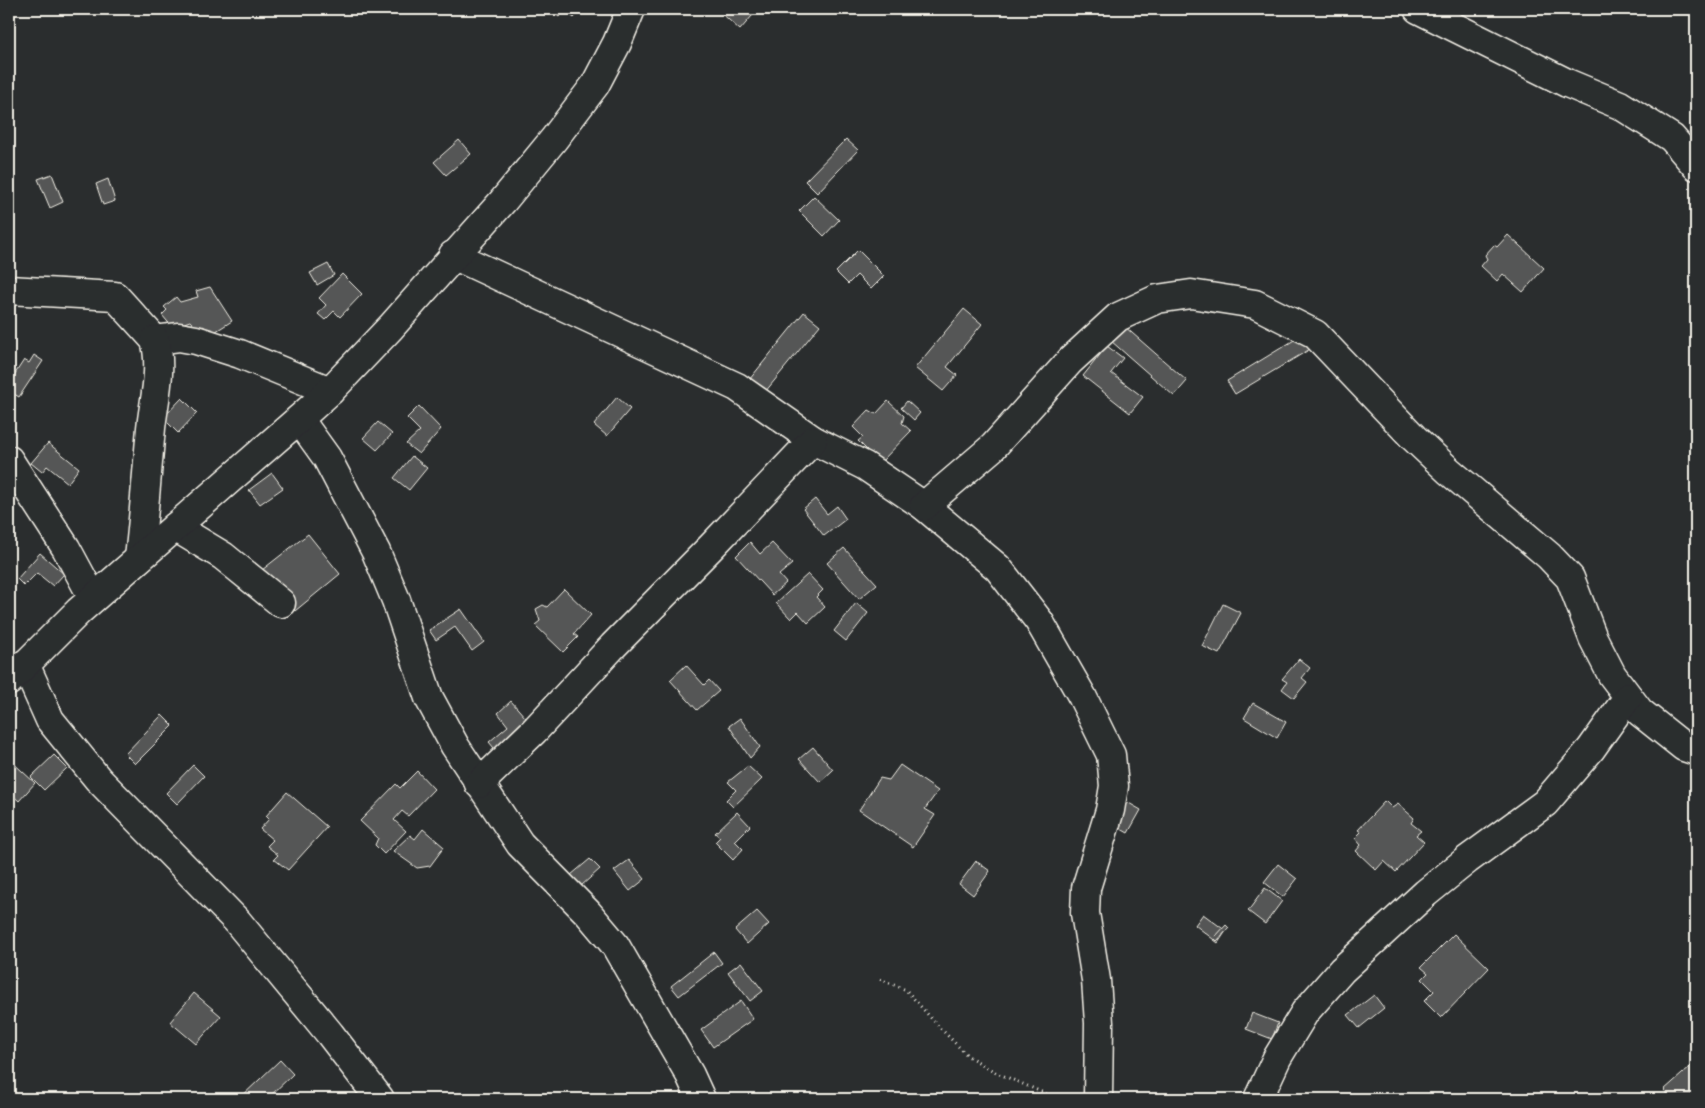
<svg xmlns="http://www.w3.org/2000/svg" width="1705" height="1108" font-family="Sriracha,sans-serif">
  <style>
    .building { fill: #555756; stroke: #f4f1e8 }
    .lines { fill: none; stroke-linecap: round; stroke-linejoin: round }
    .minor-casing { stroke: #f4f1e8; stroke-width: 31 }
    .path { stroke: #f4f1e8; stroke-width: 3; stroke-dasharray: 1 4; stroke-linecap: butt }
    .minor { stroke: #2a2d2e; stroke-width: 28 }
  </style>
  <rect width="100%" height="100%" fill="#2a2d2e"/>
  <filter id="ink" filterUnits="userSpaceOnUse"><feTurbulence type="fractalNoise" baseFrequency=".02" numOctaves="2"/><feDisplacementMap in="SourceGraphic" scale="10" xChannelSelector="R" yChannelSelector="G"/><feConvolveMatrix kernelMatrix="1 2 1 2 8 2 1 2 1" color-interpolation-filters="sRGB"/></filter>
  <g filter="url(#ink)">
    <!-- building -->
    <g class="building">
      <path d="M 551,9 L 576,9 L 580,11 L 574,18 L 564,10 L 559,17 L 550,10 Z"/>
      <path d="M 720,9 L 758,9 L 740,30 L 718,10 Z"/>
      <path d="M 846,139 L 858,150 L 817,193 L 805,181 Z"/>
      <path d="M 459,140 L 471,154 L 446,175 L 434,162 Z"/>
      <path d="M 52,174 L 63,202 L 50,208 L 38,179 Z"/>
      <path d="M 108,179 L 115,201 L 103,205 L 96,184 Z"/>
      <path d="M 814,196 L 839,220 L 824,236 L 799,211 Z"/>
      <path d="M 1508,235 L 1544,268 L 1523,292 L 1503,274 L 1497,281 L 1481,266 L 1487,259 L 1485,255 L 1494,245 L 1497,247 Z"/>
      <path d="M 858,250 L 884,276 L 871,289 L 857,275 L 848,284 L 836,272 Z"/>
      <path d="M 328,264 L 334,275 L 317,285 L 310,273 Z"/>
      <path d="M 342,274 L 362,294 L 340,317 L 334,311 L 325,320 L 318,314 L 326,305 L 319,298 Z"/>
      <path d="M 210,287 L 232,321 L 213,333 L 203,326 L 198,330 L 190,321 L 172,327 L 162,315 L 167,310 L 164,307 L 176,297 L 180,302 L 198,297 L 196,291 Z"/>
      <path d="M 964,309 L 982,324 L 947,367 L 957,375 L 943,391 L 915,368 Z"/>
      <path d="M 804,312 L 820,325 L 765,392 L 749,380 Z"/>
      <path d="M 1124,326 L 1187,381 L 1174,396 L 1111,341 Z"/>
      <path d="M 1309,331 L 1317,345 L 1235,394 L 1227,381 Z"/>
      <path d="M 1107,346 L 1123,358 L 1111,373 L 1143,397 L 1130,413 L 1083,376 Z"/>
      <path d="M 34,355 L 43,361 L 19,397 L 9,391 L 9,383 L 24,360 L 29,363 Z"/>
      <path d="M 617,397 L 630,409 L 607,436 L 594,425 Z"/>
      <path d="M 182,398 L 197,413 L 178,433 L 163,418 Z"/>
      <path d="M 888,401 L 904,416 L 902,423 L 911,431 L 880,463 L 858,441 L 863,437 L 853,427 L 869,410 L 876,414 Z"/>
      <path d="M 907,401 L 920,413 L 914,420 L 901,408 Z"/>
      <path d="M 419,406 L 441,429 L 419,454 L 406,444 L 420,431 L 407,418 Z"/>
      <path d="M 378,422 L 392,434 L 377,450 L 363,438 Z"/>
      <path d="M 48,443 L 79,468 L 68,483 L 47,466 L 42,472 L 31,463 Z"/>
      <path d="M 412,456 L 427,468 L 409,490 L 394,478 Z"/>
      <path d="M 272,473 L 283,488 L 260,504 L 249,490 Z"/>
      <path d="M 815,499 L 827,514 L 837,506 L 846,519 L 824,536 L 803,509 Z"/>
      <path d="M 308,534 L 340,574 L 295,611 L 262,570 Z"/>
      <path d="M 750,542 L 760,554 L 772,543 L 792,564 L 779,575 L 786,583 L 772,595 L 736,556 Z"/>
      <path d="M 844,548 L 877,584 L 859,599 L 827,563 Z"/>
      <path d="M 40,553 L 64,574 L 53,586 L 37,573 L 24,586 L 17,579 Z"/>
      <path d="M 808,574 L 823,590 L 816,597 L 825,607 L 808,623 L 798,612 L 791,619 L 776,603 Z"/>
      <path d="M 564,589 L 591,615 L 574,634 L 578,637 L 563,652 L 535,625 L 540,621 L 536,609 L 543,605 L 547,607 Z"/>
      <path d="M 856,603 L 868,613 L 846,641 L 834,631 Z"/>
      <path d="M 1223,604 L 1241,613 L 1219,654 L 1202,646 Z"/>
      <path d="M 461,609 L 484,642 L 472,651 L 455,627 L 436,640 L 429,630 Z"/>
      <path d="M 1299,659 L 1310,668 L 1302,678 L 1307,682 L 1294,698 L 1282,689 L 1287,682 L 1282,679 Z"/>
      <path d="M 686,665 L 704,685 L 709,680 L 719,691 L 697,710 L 670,680 Z"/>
      <path d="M 511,701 L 532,725 L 499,754 L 489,742 L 508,726 L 498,713 Z"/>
      <path d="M 1253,703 L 1286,722 L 1277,738 L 1244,718 Z"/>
      <path d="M 162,715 L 173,726 L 135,764 L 125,754 Z"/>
      <path d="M 740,718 L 760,747 L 750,758 L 729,726 Z"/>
      <path d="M 813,747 L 833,770 L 820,782 L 799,759 Z"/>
      <path d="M 54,755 L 67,768 L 44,790 L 31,777 Z"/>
      <path d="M 9,759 L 35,783 L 19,801 L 9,792 Z"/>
      <path d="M 193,765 L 204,776 L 177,804 L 166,793 Z"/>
      <path d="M 900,765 L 938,791 L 925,809 L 935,815 L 913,847 L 859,810 L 880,778 L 889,780 Z"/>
      <path d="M 748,766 L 762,779 L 733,807 L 726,800 L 736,790 L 728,782 Z"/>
      <path d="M 417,771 L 434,789 L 408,816 L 402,811 L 394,820 L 406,831 L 384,854 L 375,845 L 378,838 L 360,821 L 396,784 L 400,788 Z"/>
      <path d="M 287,792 L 327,827 L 288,870 L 274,859 L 278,855 L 267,846 L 273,840 L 260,829 L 269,819 L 266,816 Z"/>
      <path d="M 1385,801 L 1392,808 L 1398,804 L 1414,818 L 1411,823 L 1421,831 L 1416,835 L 1424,842 L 1396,872 L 1384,861 L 1376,870 L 1356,851 L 1361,845 L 1355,838 L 1361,832 L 1358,830 Z"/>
      <path d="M 1127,802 L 1141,810 L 1128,833 L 1114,825 Z"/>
      <path d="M 737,812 L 750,826 L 735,841 L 743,849 L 733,860 L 715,842 L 720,837 L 715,833 Z"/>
      <path d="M 423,829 L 444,847 L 430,866 L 417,868 L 393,851 L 410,835 L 415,839 Z"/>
      <path d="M 590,859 L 600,869 L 581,886 L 571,875 Z"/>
      <path d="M 629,860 L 645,879 L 630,891 L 614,871 Z"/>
      <path d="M 976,861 L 990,871 L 973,895 L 959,884 Z"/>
      <path d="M 1278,864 L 1297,879 L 1283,897 L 1264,882 Z"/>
      <path d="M 1265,888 L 1282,901 L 1265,924 L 1248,911 Z"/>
      <path d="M 757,911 L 769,924 L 747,944 L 735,930 Z"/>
      <path d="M 1203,914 L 1226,931 L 1218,943 L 1195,925 Z"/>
      <path d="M 1226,925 L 1229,928 L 1217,941 L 1214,938 Z"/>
      <path d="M 1454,934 L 1489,968 L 1441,1018 L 1424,1001 L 1434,991 L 1422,979 L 1428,973 L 1421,967 Z"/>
      <path d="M 714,952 L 722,963 L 679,996 L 671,986 Z"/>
      <path d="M 741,962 L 763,991 L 750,1001 L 728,972 Z"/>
      <path d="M 194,993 L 221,1016 L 196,1044 L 170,1022 Z"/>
      <path d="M 1374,995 L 1384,1008 L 1359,1028 L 1348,1015 Z"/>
      <path d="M 741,1001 L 753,1019 L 713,1047 L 701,1030 Z"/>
      <path d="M 1252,1013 L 1278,1023 L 1272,1039 L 1246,1029 Z"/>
      <path d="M 280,1060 L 293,1074 L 267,1099 L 239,1099 Z"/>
      <path d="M 1691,1066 L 1696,1072 L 1696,1090 L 1693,1093 L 1696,1099 L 1672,1099 L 1664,1090 Z"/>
    </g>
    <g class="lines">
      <defs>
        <g id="minor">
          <path d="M 1418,9 L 1567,83 L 1620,105 L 1672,138 L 1696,166"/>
          <path d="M 453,255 L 737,387 L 813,440 L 865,466 L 924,506 L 998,568 L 1039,621 L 1082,696 L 1111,755 L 1114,786 L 1110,810 L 1086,888 L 1085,913 L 1096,980 L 1099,1023 L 1098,1099"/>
          <path d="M 9,290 L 115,296 L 155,340 L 179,337 L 196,340 L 240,354 L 330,391"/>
          <path d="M 299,419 L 327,458 L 376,552 L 396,600 L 429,698 L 455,746 L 520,844 L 588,913 L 615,945 L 690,1075 L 701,1099"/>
          <path d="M 9,460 L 66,548 L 93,598"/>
          <path d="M 924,506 L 993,447 L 1070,361 L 1118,317 L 1157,299 L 1191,294 L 1255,304 L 1315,334 L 1414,438 L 1449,471 L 1549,556 L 1570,578 L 1593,638 L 1612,675 L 1640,712 L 1684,747 L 1696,751"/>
          <path d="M 175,527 L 223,556 L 281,603"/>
          <path d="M 139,558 C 144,515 147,471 151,428 C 154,400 163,368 155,340"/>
          <path d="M 25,664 L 50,720 L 98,779 L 237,921 L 330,1034 L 380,1099"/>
          <path d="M 9,681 L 79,611 L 299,419 L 330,391 L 391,327 L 503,201 L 554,139 L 595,85 L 617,43 L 631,9"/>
          <path d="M 479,784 L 534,731 L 613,646 L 711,547 L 813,440"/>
          <path d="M 1258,1099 L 1277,1058 L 1305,1012 L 1342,970 L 1426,893 L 1467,860 L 1545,803 L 1591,749 L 1628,697"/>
        </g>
      </defs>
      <!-- minor casing -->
      <use href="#minor" class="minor-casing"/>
      <!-- path -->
      <path class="path" d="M 880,979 L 906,990 L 940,1028 L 968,1056 L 997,1073 L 1058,1099"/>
      <!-- minor -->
      <use href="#minor" class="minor"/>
    </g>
  </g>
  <!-- margin -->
  <rect width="1705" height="1108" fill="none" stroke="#2a2d2e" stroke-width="30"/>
  <rect x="15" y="15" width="1675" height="1078" fill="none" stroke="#f4f1e8" stroke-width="2" filter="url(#ink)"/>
</svg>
